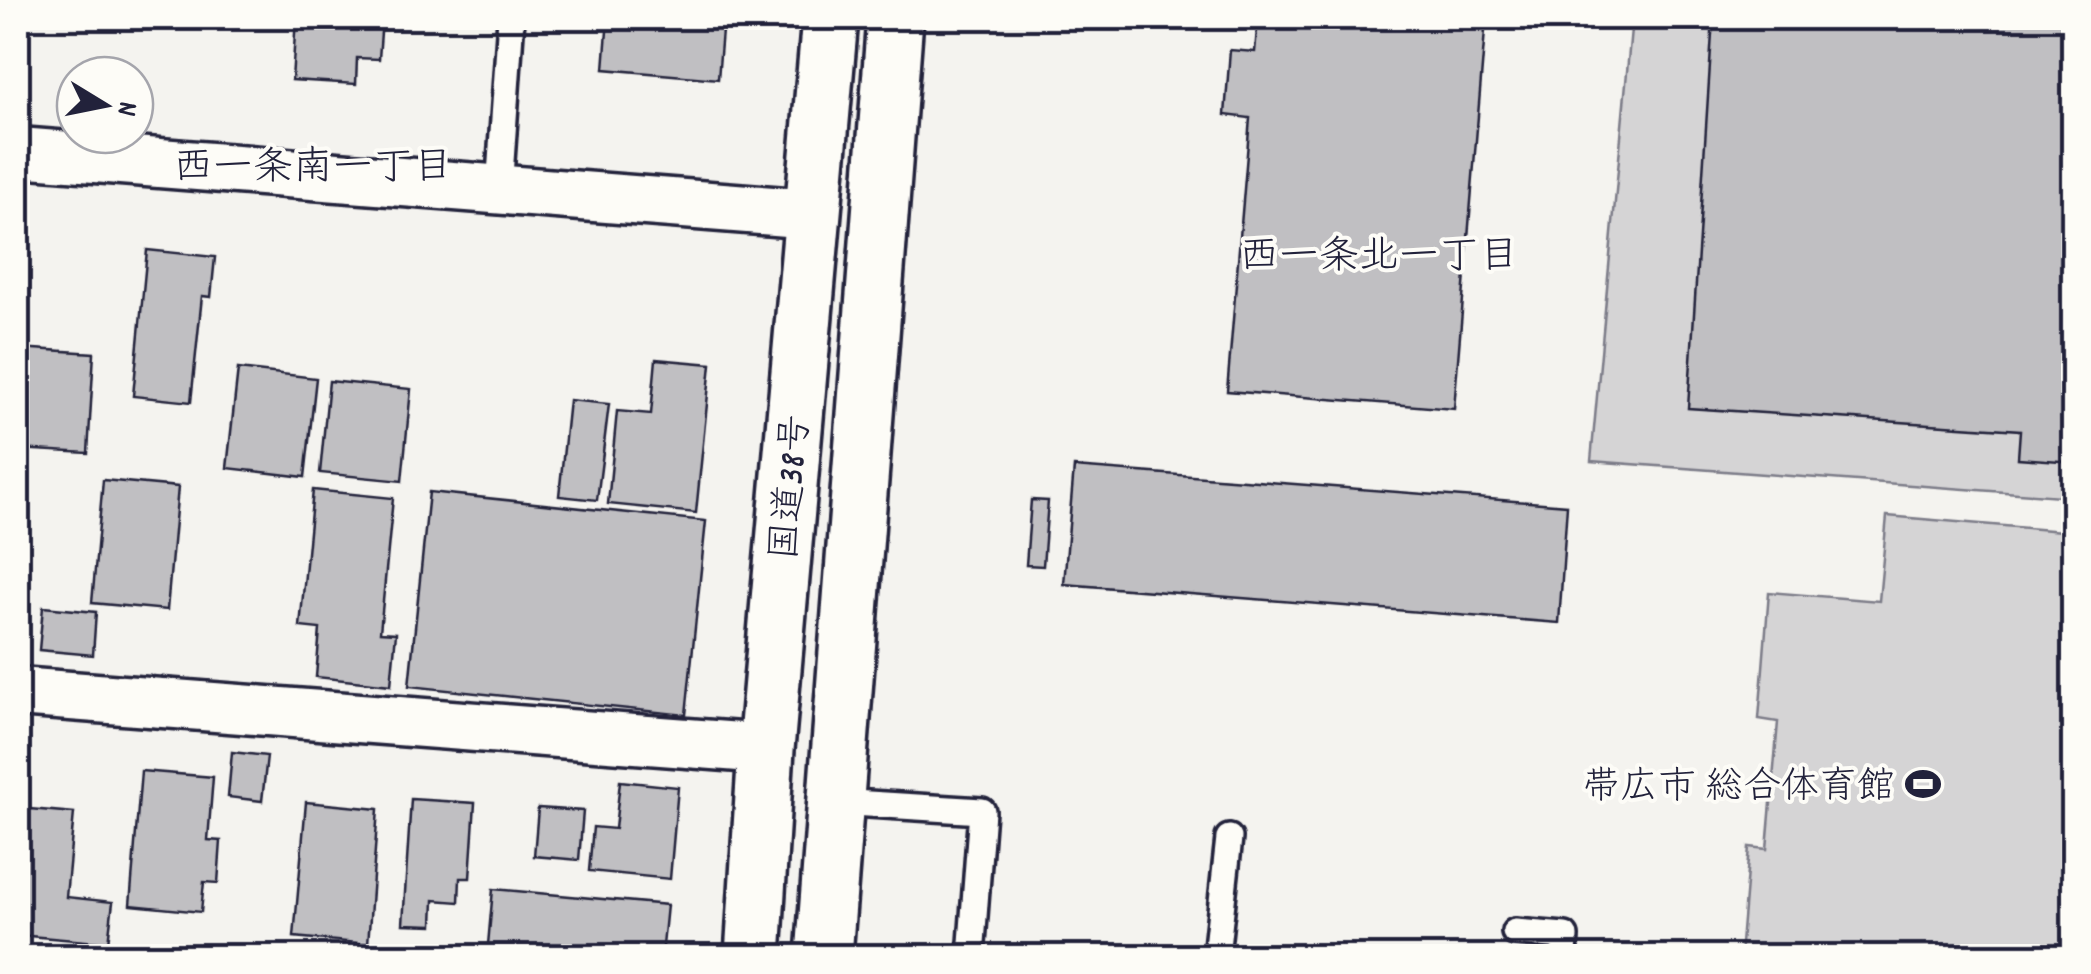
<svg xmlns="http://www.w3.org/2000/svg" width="2091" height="974" font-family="Dekko,'Klee One',sans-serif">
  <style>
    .green { fill: #d5d4d5; stroke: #7c7b88; stroke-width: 2.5 }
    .building { fill: #c0bfc2; stroke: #22223b; stroke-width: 2.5 }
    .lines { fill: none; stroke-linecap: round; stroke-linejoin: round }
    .service-casing { stroke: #22223b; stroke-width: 32 }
    .minor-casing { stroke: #22223b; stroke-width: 55 }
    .trunk-casing { stroke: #22223b; stroke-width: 62 }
    .service { stroke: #fdfcf7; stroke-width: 25 }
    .minor { stroke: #fdfcf7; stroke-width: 48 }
    .trunk { stroke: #fdfcf7; stroke-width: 55 }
    .labels { text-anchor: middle; stroke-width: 8; stroke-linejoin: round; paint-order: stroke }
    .street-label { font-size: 38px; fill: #22223b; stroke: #fdfcf7 }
    .poi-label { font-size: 38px; fill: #22223b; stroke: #fdfcf7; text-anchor: end }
    .neighbourhood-label { font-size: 40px; fill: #22223b; stroke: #fdfcf7 }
  </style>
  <rect width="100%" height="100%" fill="#f4f3ef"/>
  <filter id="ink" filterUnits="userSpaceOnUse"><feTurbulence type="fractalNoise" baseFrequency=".01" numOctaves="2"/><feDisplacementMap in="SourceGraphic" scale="20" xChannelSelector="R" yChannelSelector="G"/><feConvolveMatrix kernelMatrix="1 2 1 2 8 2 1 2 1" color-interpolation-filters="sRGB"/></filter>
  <g filter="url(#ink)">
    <!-- green -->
    <g class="green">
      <path d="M 1632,18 L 2073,18 L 2073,497 L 1591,461 Z"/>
      <path d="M 1887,516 L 2073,532 L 2073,956 L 1740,956 L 1749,847 L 1767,849 L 1778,722 L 1759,719 L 1769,592 L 1879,601 Z"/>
    </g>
    <!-- building -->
    <g class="building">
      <path d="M 296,18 L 382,18 L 379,59 L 357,58 L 356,84 L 292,80 Z"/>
      <path d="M 608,18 L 723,18 L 718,79 L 604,69 Z"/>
      <path d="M 1258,18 L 1486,18 L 1454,409 L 1227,391 L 1250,118 L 1225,115 L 1230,50 L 1255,52 Z"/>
      <path d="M 1713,18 L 2074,18 L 2074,462 L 2018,458 L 2020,430 L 1688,408 Z"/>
      <path d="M 147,250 L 215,257 L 211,297 L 202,296 L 191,402 L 133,396 Z"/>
      <path d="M 18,348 L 94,353 L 88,453 L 18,449 Z"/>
      <path d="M 656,359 L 711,364 L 696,513 L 608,504 L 617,411 L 651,414 Z"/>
      <path d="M 238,369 L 316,378 L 305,477 L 227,468 Z"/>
      <path d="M 329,381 L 411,389 L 402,481 L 320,473 Z"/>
      <path d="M 569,400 L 609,404 L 597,500 L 559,496 Z"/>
      <path d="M 1074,467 L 1567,505 L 1559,623 L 1064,584 Z"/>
      <path d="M 103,480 L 178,487 L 167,610 L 92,603 Z"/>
      <path d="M 313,490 L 393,498 L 380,632 L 396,633 L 391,685 L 316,677 L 320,629 L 300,627 Z"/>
      <path d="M 429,492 L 706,521 L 686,715 L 409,686 Z"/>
      <path d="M 1031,500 L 1048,501 L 1043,566 L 1026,565 Z"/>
      <path d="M 43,607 L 96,612 L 93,655 L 39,650 Z"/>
      <path d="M 232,752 L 267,756 L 262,801 L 228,797 Z"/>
      <path d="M 141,771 L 213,777 L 208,840 L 221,841 L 218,883 L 204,882 L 201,912 L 130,905 Z"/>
      <path d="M 620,781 L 678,787 L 670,879 L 589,871 L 593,827 L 615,829 Z"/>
      <path d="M 411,799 L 475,803 L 470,878 L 460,878 L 459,902 L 434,900 L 433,925 L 403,924 Z"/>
      <path d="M 306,802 L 378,809 L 368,944 L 294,937 Z"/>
      <path d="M 18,808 L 74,813 L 66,897 L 113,902 L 108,943 L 18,935 Z"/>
      <path d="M 538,808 L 583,811 L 579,860 L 534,856 Z"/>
      <path d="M 493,889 L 667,905 L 662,956 L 487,956 Z"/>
    </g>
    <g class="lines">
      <defs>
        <g id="service">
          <path d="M 499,190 L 511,18"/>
          <path d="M 836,802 L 982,811 L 971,956"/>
          <path d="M 1515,932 L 1565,936 L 1564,956"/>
          <path d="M 1216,956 L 1229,838"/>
        </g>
        <g id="minor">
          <path d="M 18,152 L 812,214"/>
          <path d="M 18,692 L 766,749"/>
        </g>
        <g id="trunk">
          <path d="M 753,956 L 766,749 L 830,18"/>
          <path d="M 824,956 L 895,18"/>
        </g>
      </defs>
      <!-- service casing -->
      <use href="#service" class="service-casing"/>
      <!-- minor casing -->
      <use href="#minor" class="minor-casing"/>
      <!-- trunk casing -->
      <use href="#trunk" class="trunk-casing"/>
      <!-- service -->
      <use href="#service" class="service"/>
      <!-- minor -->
      <use href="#minor" class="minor"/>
      <!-- trunk -->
      <use href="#trunk" class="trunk"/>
    </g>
  </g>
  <!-- icons -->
  <defs>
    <symbol id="stadium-bare" viewBox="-9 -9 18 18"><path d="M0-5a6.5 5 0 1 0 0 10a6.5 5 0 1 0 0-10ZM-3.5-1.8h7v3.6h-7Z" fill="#22223b" stroke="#fdfcf7" stroke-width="2.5" paint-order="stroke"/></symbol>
  </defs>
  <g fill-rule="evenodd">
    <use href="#stadium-bare" x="1898" y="759" width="50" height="50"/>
  </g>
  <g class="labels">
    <!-- street labels -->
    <g class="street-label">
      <text transform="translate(788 487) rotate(-85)" y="13">国道38号</text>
    </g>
    <!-- poi labels -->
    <g class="poi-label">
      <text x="1895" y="797">帯広市 総合体育館</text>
    </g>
    <!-- neighbourhood labels -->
    <g class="neighbourhood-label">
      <text x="313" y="178">西一条南一丁目</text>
      <text x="1379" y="267">西一条北一丁目</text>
    </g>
  </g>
  <!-- margin -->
  <rect width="2091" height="974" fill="none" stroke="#fdfcf7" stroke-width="60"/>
  <rect x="30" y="30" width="2031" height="914" fill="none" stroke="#22223b" stroke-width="4" filter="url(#ink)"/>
  <!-- north arrow -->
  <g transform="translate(105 105) rotate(100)"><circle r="48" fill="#fdfcf7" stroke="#a5a5ac" stroke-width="2.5"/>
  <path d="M0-8L18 38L0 25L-18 38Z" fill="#22223b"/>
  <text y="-15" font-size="28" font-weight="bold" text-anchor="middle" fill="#22223b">N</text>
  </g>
</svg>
